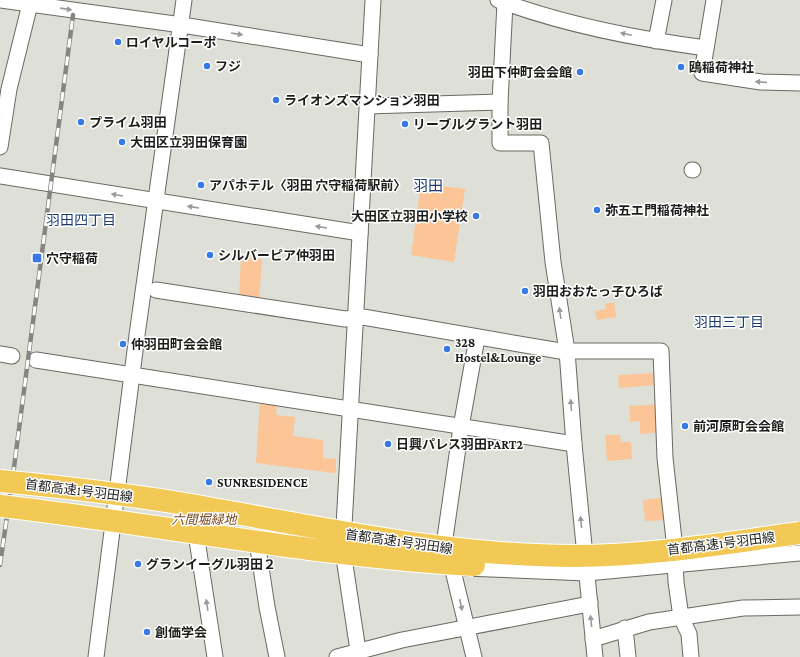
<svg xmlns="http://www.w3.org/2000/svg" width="800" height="657" font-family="'Crimson Pro','Noto Sans JP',serif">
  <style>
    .green { fill: #fbc597 }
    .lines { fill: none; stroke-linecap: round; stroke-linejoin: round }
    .minor-casing { stroke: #686a61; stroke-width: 17 }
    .minor { stroke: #fff; stroke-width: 15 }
    .rail-casing { stroke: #858680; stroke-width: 4.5 }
    .rail { stroke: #fff; stroke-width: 3; stroke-dasharray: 9; stroke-linecap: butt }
    .highway-bridge-casing { stroke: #fff; stroke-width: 24; stroke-linecap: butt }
    .highway-bridge { stroke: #f1c954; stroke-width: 22 }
    .oneway { fill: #999998 }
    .poi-dot { fill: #3978e7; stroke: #fff; stroke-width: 1.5 }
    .labels { text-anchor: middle; stroke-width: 3; stroke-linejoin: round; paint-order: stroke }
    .poi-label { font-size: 13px; font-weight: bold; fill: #1c1d1a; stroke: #fff; text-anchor: start }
    .street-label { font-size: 13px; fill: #1c1d1a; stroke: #fff }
    .park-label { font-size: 13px; font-style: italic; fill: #774a20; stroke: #fff }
    .neighbourhood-label { font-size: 14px; fill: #1c3b70; stroke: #fff }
    .quarter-label { font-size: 15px; fill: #1c3b70; stroke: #fff }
  </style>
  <rect width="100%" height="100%" fill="#dee0d7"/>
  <!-- green -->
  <g class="green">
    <path d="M 421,183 L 465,189 L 454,262 L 411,255 Z"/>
    <path d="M 241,257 L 262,259 L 259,303 L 239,300 Z"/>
    <path d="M 614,302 L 616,317 L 597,320 L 595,311 L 606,309 L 605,304 Z"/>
    <path d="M 658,373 L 658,385 L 619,388 L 618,375 Z"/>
    <path d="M 260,399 L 277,402 L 276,415 L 295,417 L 293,436 L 323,440 L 323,458 L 336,459 L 336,471 L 334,473 L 256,463 Z"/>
    <path d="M 661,404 L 661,432 L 640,434 L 640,421 L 630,422 L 629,406 Z"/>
    <path d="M 605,435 L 620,435 L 621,442 L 631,442 L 632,459 L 607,461 Z"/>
    <path d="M 667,497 L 669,520 L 645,521 L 643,500 Z"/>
  </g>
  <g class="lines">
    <defs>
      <g id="minor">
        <path d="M 0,0 L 182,25 L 370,55"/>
        <path d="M 498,0 C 562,24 638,39 706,48"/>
        <path d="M 714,0 L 702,73 L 761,82 L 800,83"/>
        <path d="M 505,3 L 500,102 L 500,143 L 541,143 L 553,262 L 567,351 L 574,444 L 595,657"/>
        <path d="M 656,41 L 664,0"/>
        <path d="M 367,106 L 500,102"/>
        <path d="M 0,147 L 9,89 L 31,0"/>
        <path d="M 692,170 L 693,170"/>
        <path d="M 0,176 L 360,233"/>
        <path d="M 156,290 L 345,319 L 363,317 L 560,351 L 661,351 L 665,458 L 674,540 L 676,582 L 681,617 L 689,634 L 691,657"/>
        <path d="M 0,354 L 12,356"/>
        <path d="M 36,360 L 574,444"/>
        <path d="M 197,540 L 215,657"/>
        <path d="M 258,548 L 267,607 L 277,657"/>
        <path d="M 465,568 L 587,573 L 800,553"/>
        <path d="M 625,628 L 628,657"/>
        <path d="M 593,639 L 649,622 L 743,608 L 800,607"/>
        <path d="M 96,657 L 137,335 L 184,0"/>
        <path d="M 337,657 L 402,640 L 584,605 L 590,602"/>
        <path d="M 359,657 L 344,558 L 344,526 L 373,0"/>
        <path d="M 474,657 L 445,538 L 461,427 L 477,338"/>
      </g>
    </defs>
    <!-- minor casing -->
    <use href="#minor" class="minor-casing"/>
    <!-- minor -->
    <use href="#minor" class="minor"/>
    <defs>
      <path id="rail" d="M 0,565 L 13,475 L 73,15"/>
    </defs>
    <!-- rail casing -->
    <use href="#rail" class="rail-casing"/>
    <!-- rail -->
    <use href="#rail" class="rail"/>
    <defs>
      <g id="highway-bridge">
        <path d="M 0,481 C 62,487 124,494 185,504 C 314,526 443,556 574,556 C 650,556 725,543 800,533"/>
        <path d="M 0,506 C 158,524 315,556 474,565"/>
      </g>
    </defs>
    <!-- highway-bridge casing -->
    <use href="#highway-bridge" class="highway-bridge-casing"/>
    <!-- highway-bridge -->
    <use href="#highway-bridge" class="highway-bridge"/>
  </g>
  <!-- one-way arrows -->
  <defs><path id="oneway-solid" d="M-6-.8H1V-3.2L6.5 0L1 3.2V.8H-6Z"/></defs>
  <g class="oneway">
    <use href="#oneway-solid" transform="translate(66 9) rotate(8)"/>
    <use href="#oneway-solid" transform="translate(237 34) rotate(9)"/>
    <use href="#oneway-solid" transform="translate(626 34) rotate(-168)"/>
    <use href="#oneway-solid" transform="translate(761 82) rotate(-175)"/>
    <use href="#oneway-solid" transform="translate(117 195) rotate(-170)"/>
    <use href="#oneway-solid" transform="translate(193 207) rotate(-171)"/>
    <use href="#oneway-solid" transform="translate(321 227) rotate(-171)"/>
    <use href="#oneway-solid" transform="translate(560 313) rotate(-98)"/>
    <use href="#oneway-solid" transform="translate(571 405) rotate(-94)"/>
    <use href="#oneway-solid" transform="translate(581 522) rotate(-96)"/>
    <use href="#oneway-solid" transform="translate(207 605) rotate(-99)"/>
    <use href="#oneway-solid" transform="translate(461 605) rotate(77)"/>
    <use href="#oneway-solid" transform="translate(591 621) rotate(-96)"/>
  </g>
  <!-- markers -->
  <g class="poi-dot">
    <circle cx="118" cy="42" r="4"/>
    <circle cx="207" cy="66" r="4"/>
    <circle cx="681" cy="67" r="4"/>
    <circle cx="580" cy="72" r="4"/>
    <circle cx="276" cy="100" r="4"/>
    <circle cx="81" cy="122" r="4"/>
    <circle cx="405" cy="124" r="4"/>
    <circle cx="122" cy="142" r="4"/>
    <circle cx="201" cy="185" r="4"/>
    <circle cx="597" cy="210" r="4"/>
    <circle cx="476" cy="216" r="4"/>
    <circle cx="210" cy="255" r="4"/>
    <rect x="32" y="253" width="10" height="10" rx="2"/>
    <circle cx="525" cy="291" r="4"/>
    <circle cx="123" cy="344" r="4"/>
    <circle cx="447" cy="349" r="4"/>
    <circle cx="685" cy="426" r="4"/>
    <circle cx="388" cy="444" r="4"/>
    <circle cx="209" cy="482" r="4"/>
    <circle cx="138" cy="564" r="4"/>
    <circle cx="147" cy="632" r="4"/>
  </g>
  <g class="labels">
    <!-- poi labels -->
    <g class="poi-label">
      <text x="126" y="47">ロイヤルコーポ</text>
      <text x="215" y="71">フジ</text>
      <text x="689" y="72">鴎稲荷神社</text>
      <text x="572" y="77" text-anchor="end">羽田下仲町会会館</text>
      <text x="284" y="105">ライオンズマンション羽田</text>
      <text x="89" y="127">プライム羽田</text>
      <text x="413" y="129">リーブルグラント羽田</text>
      <text x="130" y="147">大田区立羽田保育園</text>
      <text x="209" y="190">アパホテル〈羽田 穴守稲荷駅前〉</text>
      <text x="605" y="215">弥五エ門稲荷神社</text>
      <text x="468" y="221" text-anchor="end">大田区立羽田小学校</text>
      <text x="218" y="260">シルバーピア仲羽田</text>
      <text x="46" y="263">穴守稲荷</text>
      <text x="533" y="296">羽田おおたっ子ひろば</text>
      <text x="455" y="347">328<tspan x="455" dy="15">Hostel&amp;Lounge</tspan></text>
      <text x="131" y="349">仲羽田町会会館</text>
      <text x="693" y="431">前河原町会会館</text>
      <text x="396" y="449">日興パレス羽田PART2</text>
      <text x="217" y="487">SUNRESIDENCE</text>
      <text x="146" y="569">グランイーグル羽田２</text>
      <text x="155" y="637">創価学会</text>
    </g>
    <!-- street labels -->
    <g class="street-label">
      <text transform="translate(79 490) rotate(7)" y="5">首都高速1号羽田線</text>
      <text transform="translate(399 541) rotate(8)" y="5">首都高速1号羽田線</text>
      <text transform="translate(721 543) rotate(-7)" y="5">首都高速1号羽田線</text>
    </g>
    <!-- park labels -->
    <g class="park-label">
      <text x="204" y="524">六間堀緑地</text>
    </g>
    <!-- neighbourhood labels -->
    <g class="neighbourhood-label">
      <text x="81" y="225">羽田四丁目</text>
      <text x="729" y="327">羽田三丁目</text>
    </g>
    <!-- quarter labels -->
    <g class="quarter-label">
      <text x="428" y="191">羽田</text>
    </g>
  </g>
</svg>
